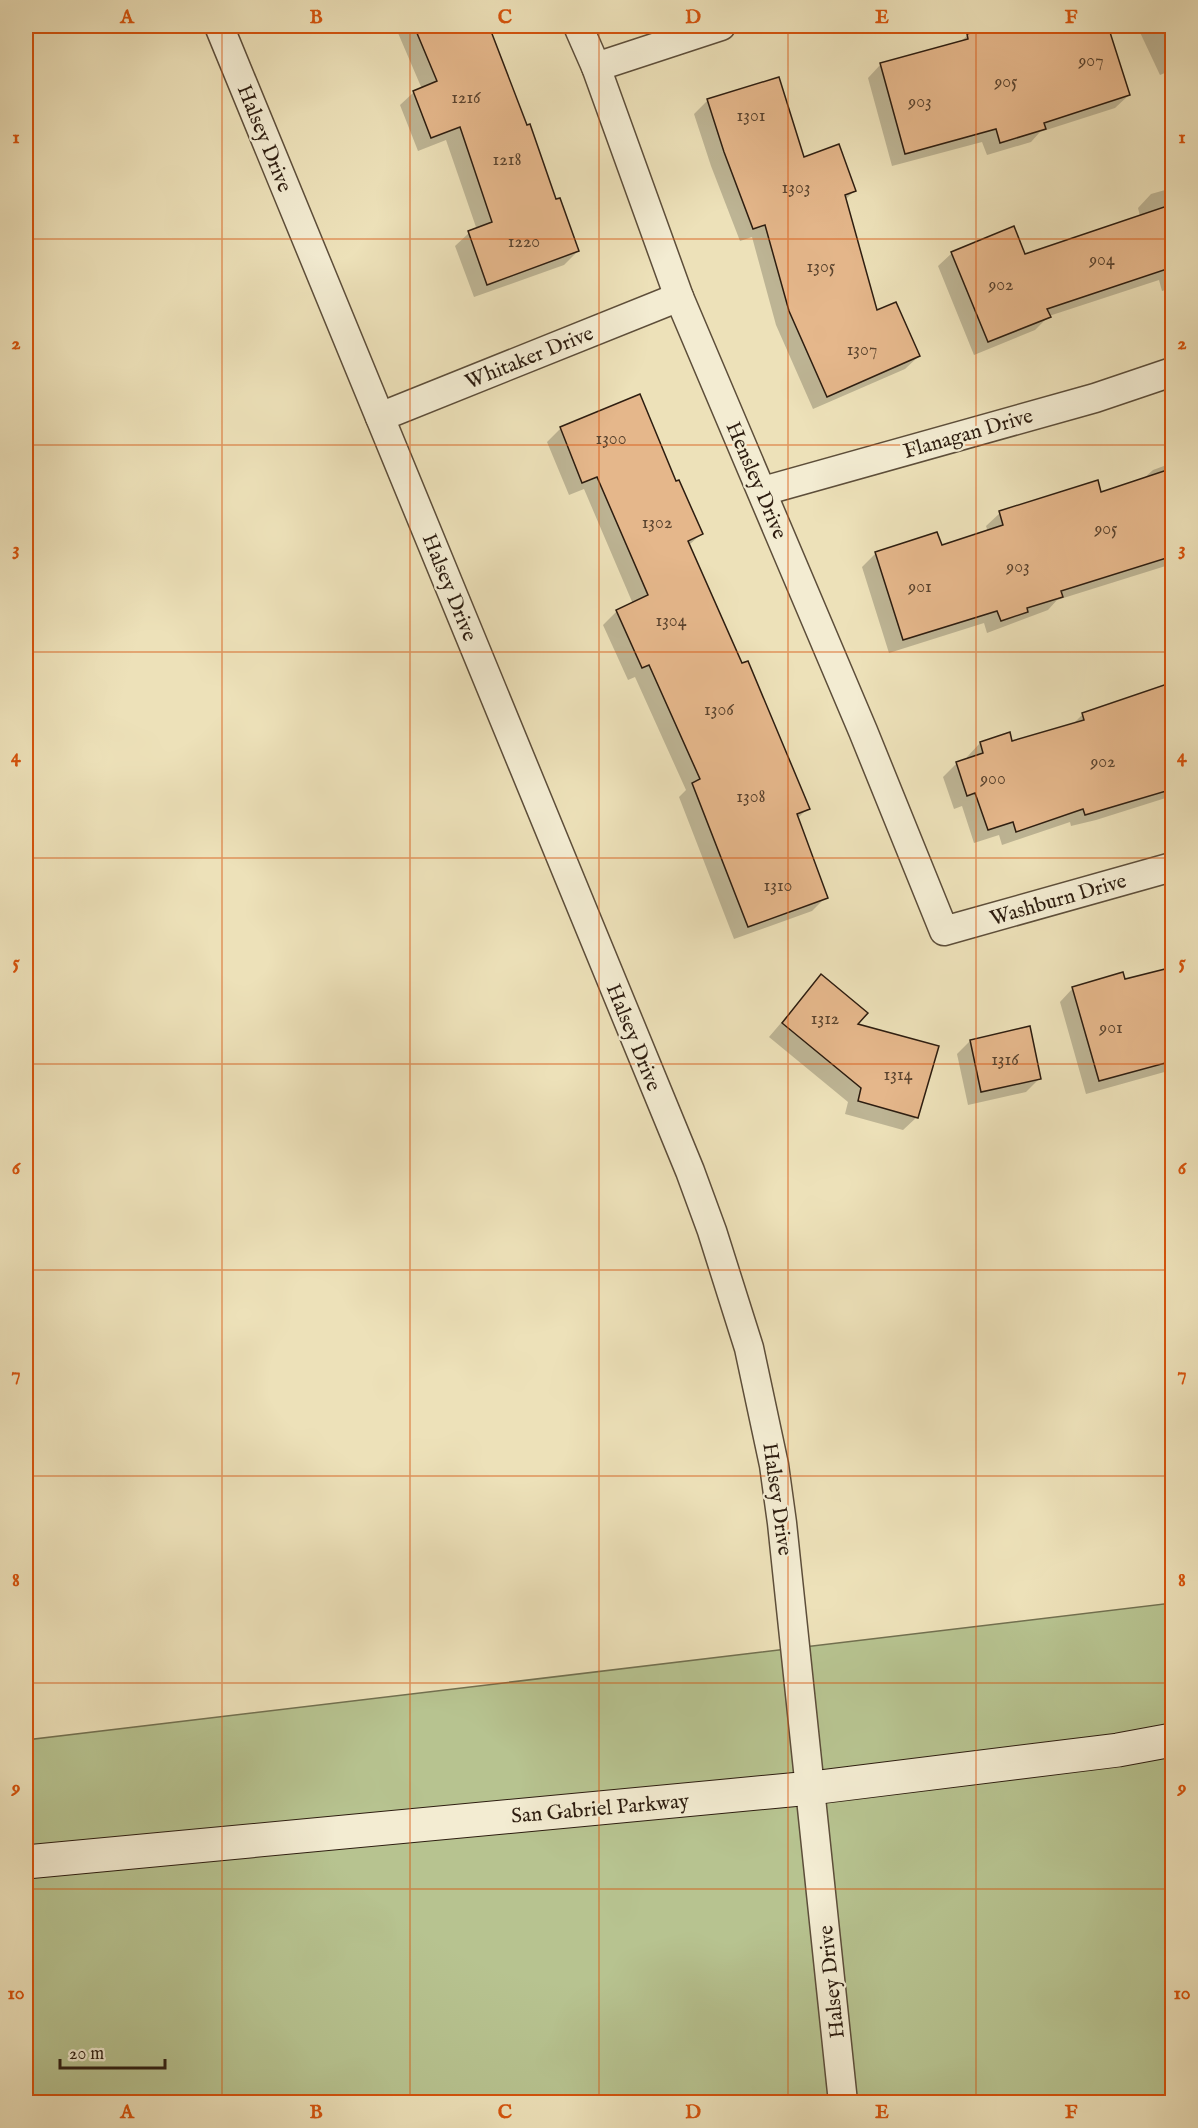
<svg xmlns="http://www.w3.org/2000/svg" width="1198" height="2128" font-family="'IM FELL English',serif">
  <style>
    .green { fill: #b7c390; stroke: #727050; stroke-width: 1.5 }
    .shadow { fill: #0003 }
    .building { fill: #e5b78b; stroke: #2d1d10; stroke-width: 1.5 }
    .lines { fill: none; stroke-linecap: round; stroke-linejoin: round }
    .street-casing { stroke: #5d4e3a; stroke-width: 31 }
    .secondary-casing { stroke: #2d1d10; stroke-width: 35 }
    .street { stroke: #f3ecd2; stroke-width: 28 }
    .secondary { stroke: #f3ecd2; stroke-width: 33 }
    .grid { fill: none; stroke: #d5530c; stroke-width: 1.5; stroke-opacity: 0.55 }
    .labels { text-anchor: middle; stroke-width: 4.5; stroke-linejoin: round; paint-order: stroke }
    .number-label { font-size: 18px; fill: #5b442f }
    .street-label { font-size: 21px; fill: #2d1d10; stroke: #f3ecd2 }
    .neatline { fill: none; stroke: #d5530c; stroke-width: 2 }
    .grid-label { font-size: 20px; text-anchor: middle; font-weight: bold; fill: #d5530c }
  </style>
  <rect width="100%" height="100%" fill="#ede1b9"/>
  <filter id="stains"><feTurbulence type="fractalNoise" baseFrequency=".00333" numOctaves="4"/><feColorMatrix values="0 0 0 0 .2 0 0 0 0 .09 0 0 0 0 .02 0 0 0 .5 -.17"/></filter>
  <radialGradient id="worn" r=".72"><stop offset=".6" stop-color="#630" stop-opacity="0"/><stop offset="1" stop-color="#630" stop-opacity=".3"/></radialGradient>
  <!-- green -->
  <path class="green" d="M 1172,1603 L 1172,2102 L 26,2102 L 26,1740 Z"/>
  <!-- shadow -->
  <g class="shadow">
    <path d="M 395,26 L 487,26 L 555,201 L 578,251 L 564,265 L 474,297 L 455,246 L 469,233 L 477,230 L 446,140 L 418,151 L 400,105 L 414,92 L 422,89 Z"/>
    <path d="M 1000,26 L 1107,26 L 1129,95 L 1115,108 L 1040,132 L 1031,142 L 987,155 L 982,142 L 892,166 L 868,78 L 881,64 L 960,42 L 968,35 Z"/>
    <path d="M 1137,26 L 1172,26 L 1172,70 L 1160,75 Z"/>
    <path d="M 708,100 L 854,191 L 845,200 L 876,312 L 919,356 L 905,369 L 813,409 L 776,325 L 752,237 L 740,241 L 711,166 L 694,114 Z"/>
    <path d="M 1172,188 L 1172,288 L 1162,291 L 1159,280 L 1049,316 L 1035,330 L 974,355 L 938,266 L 952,253 L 1024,256 L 1140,216 L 1138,208 L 1151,194 Z"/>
    <path d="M 561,428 L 675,483 L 701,534 L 688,546 L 808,808 L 797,819 L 826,897 L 812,911 L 734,939 L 679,797 L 686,790 L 635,677 L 628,680 L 603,625 L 617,611 L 633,604 L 584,489 L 569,495 L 547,442 Z"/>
    <path d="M 1172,463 L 1172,564 L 1057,600 L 1048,610 L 987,633 L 984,623 L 889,653 L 862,567 L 876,553 L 941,547 L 988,532 L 986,526 L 1000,513 L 1100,494 L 1143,479 L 1153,470 Z"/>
    <path d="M 1172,684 L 1172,796 L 1096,820 L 1071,826 L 1070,822 L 1002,845 L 999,835 L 974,843 L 962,806 L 954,809 L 943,777 L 957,763 L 968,760 L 967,757 L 980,743 L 1012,743 L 1072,725 L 1083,714 Z"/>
    <path d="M 1172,969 L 1172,1073 L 1169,1074 L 1168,1071 L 1086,1094 L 1060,1002 L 1073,988 L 1124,981 Z"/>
    <path d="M 821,976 L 917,1117 L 903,1130 L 845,1114 L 848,1102 L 769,1037 Z"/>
    <path d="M 970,1041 L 1039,1079 L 1026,1092 L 968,1105 L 957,1054 Z"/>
  </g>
  <!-- building -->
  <g class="building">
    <path d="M 414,26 L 489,26 L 527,125 L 530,124 L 556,199 L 560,198 L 579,251 L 487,285 L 468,231 L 492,222 L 460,127 L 431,138 L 413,91 L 437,81 Z"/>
    <path d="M 993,26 L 1108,26 L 1130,95 L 1044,123 L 1046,129 L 1000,143 L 996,129 L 905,154 L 880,63 L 968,39 L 967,34 Z"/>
    <path d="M 779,77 L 804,157 L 839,144 L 856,191 L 845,195 L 877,310 L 896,302 L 920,356 L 827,397 L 789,311 L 765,225 L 753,229 L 724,152 L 707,99 Z"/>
    <path d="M 1173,204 L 1173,267 L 1047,309 L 1051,317 L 988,342 L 951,252 L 1014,226 L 1025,254 Z"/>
    <path d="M 640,394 L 676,481 L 679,480 L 703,534 L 688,541 L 742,663 L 748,661 L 810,809 L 797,814 L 828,898 L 748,927 L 692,783 L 700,779 L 649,665 L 642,668 L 616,610 L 648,595 L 597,477 L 582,483 L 560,427 Z"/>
    <path d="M 1173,468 L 1173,556 L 1061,591 L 1063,597 L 1027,608 L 1028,612 L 1001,621 L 997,611 L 903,640 L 875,552 L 937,532 L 942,545 L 1003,525 L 999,511 L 1098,480 L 1101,492 Z"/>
    <path d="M 1173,682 L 1173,789 L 1085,815 L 1083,809 L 1016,832 L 1013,822 L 988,830 L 975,793 L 967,796 L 956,762 L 983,753 L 980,742 L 1010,732 L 1012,741 L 1084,720 L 1082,713 Z"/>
    <path d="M 1173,967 L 1173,1061 L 1099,1081 L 1072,987 L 1123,972 L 1125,979 Z"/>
    <path d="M 821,974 L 868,1013 L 858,1024 L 939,1046 L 918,1118 L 858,1101 L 861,1088 L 782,1023 Z"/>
    <path d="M 1030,1026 L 1041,1079 L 981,1092 L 970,1040 Z"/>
  </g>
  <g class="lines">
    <defs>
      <g id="street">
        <path d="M 219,26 L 690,1171 L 712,1231 L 749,1348 L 774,1465 L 782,1523 L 843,2102"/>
        <path d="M 578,26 L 596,67 L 679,297 L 863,731 L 944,931 L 1172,867"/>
        <path d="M 596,67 L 721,26"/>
        <path d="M 380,417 L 679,297"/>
        <path d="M 763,491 L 1095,398 L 1172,372"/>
      </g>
      <path id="secondary" d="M 26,1862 L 811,1788 L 1118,1750 L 1172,1740"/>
    </defs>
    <!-- street casing -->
    <use href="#street" class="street-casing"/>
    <!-- secondary casing -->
    <use href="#secondary" class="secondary-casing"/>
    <!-- street -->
    <use href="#street" class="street"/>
    <!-- secondary -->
    <use href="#secondary" class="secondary"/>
  </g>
  <!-- grid -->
  <path class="grid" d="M 222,26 L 222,2102M 410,26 L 410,2102M 599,26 L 599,2102M 788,26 L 788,2102M 976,26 L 976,2102M 26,239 L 1172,239M 26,445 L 1172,445M 26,652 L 1172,652M 26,858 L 1172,858M 26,1064 L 1172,1064M 26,1270 L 1172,1270M 26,1476 L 1172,1476M 26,1683 L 1172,1683M 26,1889 L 1172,1889"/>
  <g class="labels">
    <!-- number labels -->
    <g class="number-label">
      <text x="1091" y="66">907</text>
      <text x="1006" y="87">905</text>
      <text x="466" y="103">1216</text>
      <text x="920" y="107">903</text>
      <text x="751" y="121">1301</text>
      <text x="507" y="165">1218</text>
      <text x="796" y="193">1303</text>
      <text x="524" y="247">1220</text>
      <text x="1102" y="265">904</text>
      <text x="821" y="272">1305</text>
      <text x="1001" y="290">902</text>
      <text x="862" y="355">1307</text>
      <text x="611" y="444">1300</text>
      <text x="657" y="528">1302</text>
      <text x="1106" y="534">905</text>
      <text x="1018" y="572">903</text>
      <text x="920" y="592">901</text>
      <text x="671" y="626">1304</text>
      <text x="719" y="715">1306</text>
      <text x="1103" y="767">902</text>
      <text x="993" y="784">900</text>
      <text x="751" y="802">1308</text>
      <text x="778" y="891">1310</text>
      <text x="825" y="1024">1312</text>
      <text x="1111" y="1033">901</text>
      <text x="1005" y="1065">1316</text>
      <text x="898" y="1080">1314</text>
    </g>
    <!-- street labels -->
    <g class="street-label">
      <text transform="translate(265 138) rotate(68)" y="7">Halsey Drive</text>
      <text transform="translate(529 357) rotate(-22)" y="7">Whitaker Drive</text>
      <text transform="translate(968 433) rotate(-16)" y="7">Flanagan Drive</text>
      <text transform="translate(757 480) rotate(67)" y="7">Hensley Drive</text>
      <text transform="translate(450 587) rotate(68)" y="7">Halsey Drive</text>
      <text transform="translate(1058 899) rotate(-16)" y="7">Washburn Drive</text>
      <text transform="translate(634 1037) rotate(68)" y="7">Halsey Drive</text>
      <text transform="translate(778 1499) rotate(82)" y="7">Halsey Drive</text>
      <text transform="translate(600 1808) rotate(-5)" y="7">San Gabriel Parkway</text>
      <text transform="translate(831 1982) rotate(-96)" y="7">Halsey Drive</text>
    </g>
  </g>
  <!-- margin -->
  <rect width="1198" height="2128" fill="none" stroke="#ede1b9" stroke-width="66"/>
  <!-- scale -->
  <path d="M60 2059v9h105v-9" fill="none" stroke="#2d1d10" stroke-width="3"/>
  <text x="69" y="2059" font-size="18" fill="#2d1d10" stroke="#f3ecd2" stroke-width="4.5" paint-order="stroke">20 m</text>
  <rect x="33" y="33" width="1132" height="2062" class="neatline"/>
  <g class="grid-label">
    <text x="127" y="23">A</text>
    <text x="316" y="23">B</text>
    <text x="505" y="23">C</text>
    <text x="693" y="23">D</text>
    <text x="882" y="23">E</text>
    <text x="1071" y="23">F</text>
    <text x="16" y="143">1</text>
    <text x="1182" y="143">1</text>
    <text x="16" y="349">2</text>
    <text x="1182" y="349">2</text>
    <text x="16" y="555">3</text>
    <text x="1182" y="555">3</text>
    <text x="16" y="762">4</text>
    <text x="1182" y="762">4</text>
    <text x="16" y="968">5</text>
    <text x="1182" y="968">5</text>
    <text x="16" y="1174">6</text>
    <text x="1182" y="1174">6</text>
    <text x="16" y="1380">7</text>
    <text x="1182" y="1380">7</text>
    <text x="16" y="1586">8</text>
    <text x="1182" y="1586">8</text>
    <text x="16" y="1793">9</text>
    <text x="1182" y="1793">9</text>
    <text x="16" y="1999">10</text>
    <text x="1182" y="1999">10</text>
    <text x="127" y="2118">A</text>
    <text x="316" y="2118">B</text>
    <text x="505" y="2118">C</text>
    <text x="693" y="2118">D</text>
    <text x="882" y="2118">E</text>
    <text x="1071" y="2118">F</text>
  </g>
  <rect width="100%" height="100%" filter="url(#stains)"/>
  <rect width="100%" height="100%" fill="url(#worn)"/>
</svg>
